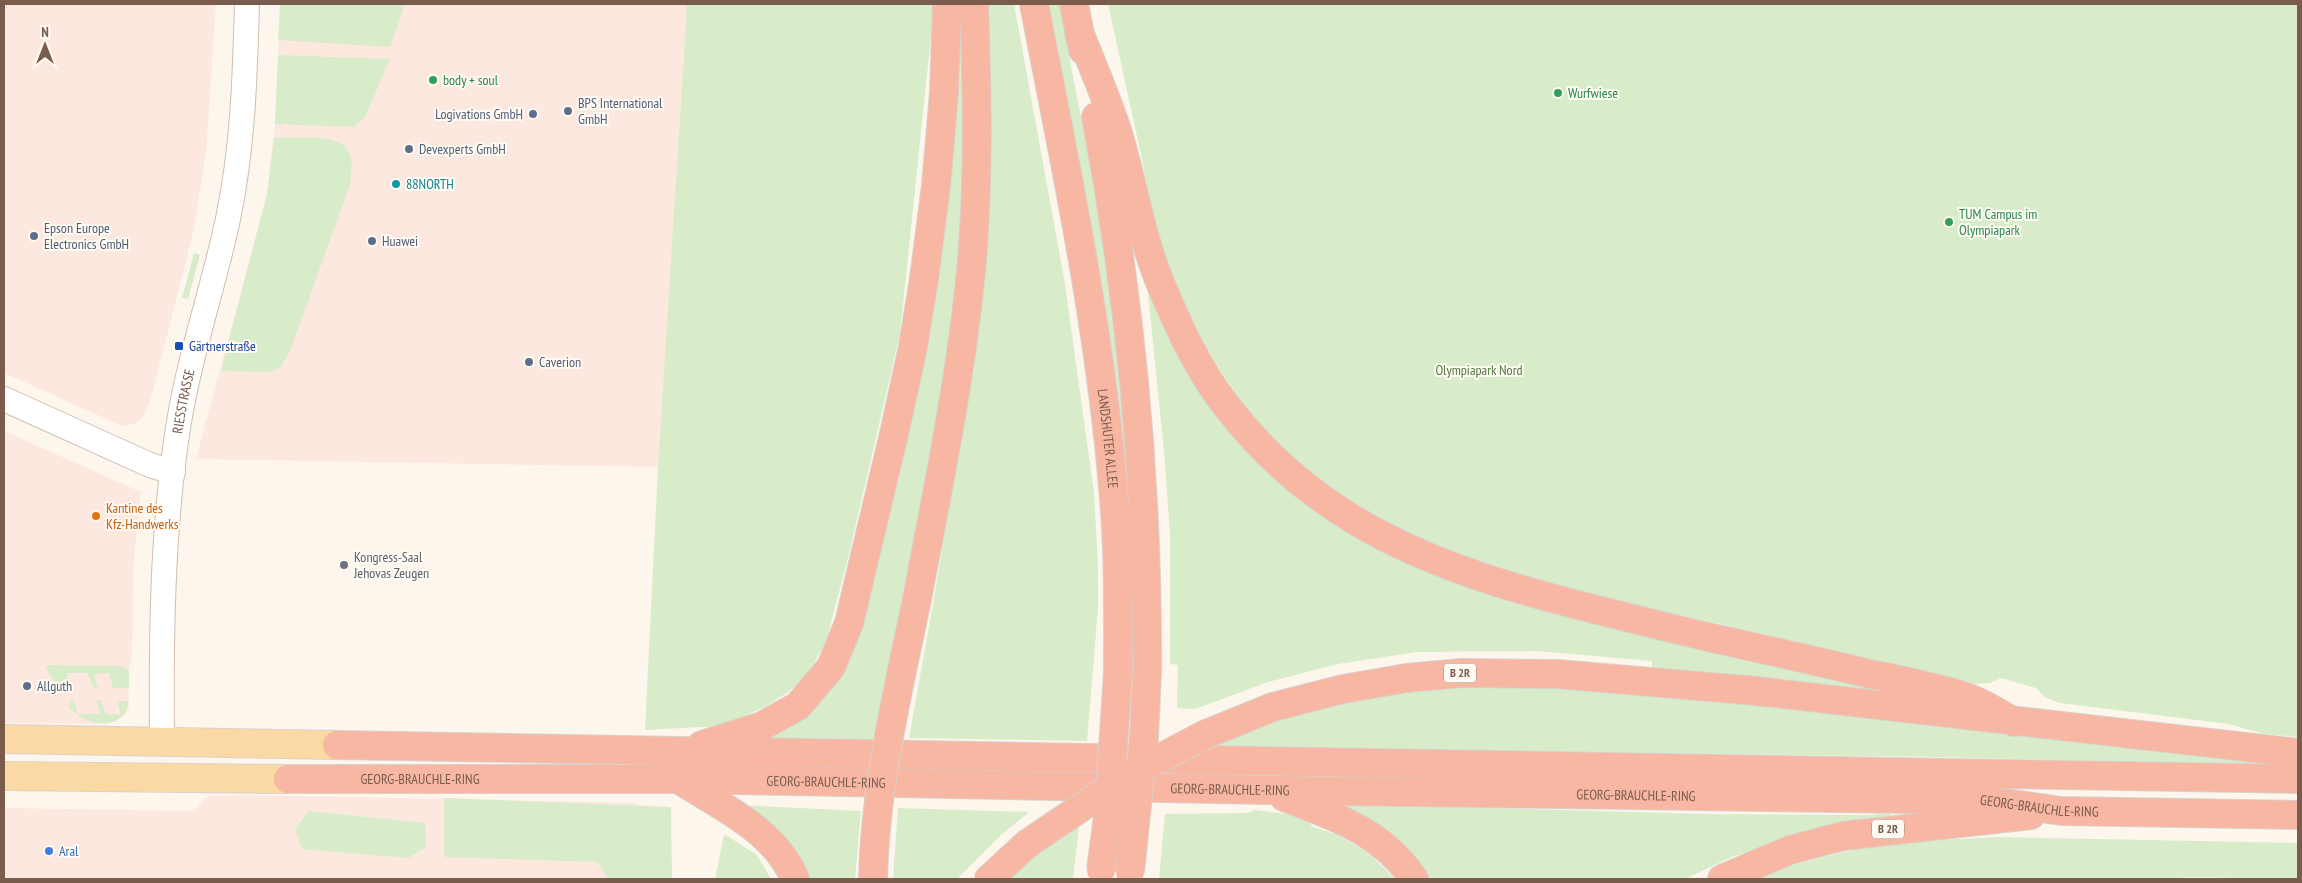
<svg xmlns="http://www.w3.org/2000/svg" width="2302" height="883" font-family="'PT Sans Narrow',sans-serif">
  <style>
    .commercial { fill: #fde8e0 }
    .green { fill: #d8ecc9 }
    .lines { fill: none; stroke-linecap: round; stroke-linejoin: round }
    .minor-casing { stroke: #d1beb0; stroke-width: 26 }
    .major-casing { stroke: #dad1cd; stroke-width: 30 }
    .highway-casing { stroke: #dad1cd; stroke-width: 30 }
    .minor { stroke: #fff; stroke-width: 24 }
    .major { stroke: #fbd9a5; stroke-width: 28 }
    .highway { stroke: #f7b7a3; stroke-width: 28 }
    .highway-bridge-casing { stroke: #dad1cd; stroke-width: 30; stroke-linecap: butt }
    .highway-bridge { stroke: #f7b7a3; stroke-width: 28 }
    .leisure-dot { fill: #2e9e5b; stroke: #fffaf3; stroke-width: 2 }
    .service-dot { fill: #5c6f8a; stroke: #fffaf3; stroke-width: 2 }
    .culture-dot { fill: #0f9aa8; stroke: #fffaf3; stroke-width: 2 }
    .transit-dot { fill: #1a4fb4; stroke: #fffaf3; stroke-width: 2 }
    .food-dot { fill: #e8710a; stroke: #fffaf3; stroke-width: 2 }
    .worship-dot { fill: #6b7280; stroke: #fffaf3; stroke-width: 2 }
    .shop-dot { fill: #3f7fe0; stroke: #fffaf3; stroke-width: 2 }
    .labels { text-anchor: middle; stroke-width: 4; stroke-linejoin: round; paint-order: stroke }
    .shield { fill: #fffaf3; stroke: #a28b7f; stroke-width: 1 }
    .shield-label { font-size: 12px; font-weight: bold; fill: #7a5c4d }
    .leisure-label { font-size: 14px; fill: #27864d; stroke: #fffaf3; text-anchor: start }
    .service-label { font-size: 14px; fill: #4e5e75; stroke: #fffaf3; text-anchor: start }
    .culture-label { font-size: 14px; fill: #0d838f; stroke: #fffaf3; text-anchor: start }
    .transit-label { font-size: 14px; fill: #164399; stroke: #fffaf3; text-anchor: start }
    .park-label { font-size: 14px; fill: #537a41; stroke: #fffaf3 }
    .street-label { font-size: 14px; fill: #7a5c4d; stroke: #fffaf3 }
    .food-label { font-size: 14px; fill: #c56008; stroke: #fffaf3; text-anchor: start }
    .worship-label { font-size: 14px; fill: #5b616d; stroke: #fffaf3; text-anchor: start }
    .shop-label { font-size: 14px; fill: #366cbe; stroke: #fffaf3; text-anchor: start }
  </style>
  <rect width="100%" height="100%" fill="#fdf6ec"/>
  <!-- commercial -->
  <g class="commercial">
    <path d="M 4,4 L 216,4 L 206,152 L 194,229 L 150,402 L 142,418 L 134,424 L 122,426 L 4,373 Z"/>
    <path d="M 280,4 L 687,4 L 658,467 L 196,459 L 267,194 L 275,124 Z"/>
    <path d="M 4,431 L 141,492 L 134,560 L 132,655 L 128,672 L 129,707 L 125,715 L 113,721 L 93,724 L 4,723 Z"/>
    <path d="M 248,795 L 637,803 L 630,879 L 4,879 L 4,808 L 193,811 L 209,796 Z"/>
  </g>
  <!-- green -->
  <g class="green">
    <path d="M 280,4 L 405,4 L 390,47 L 278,40 Z"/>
    <path d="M 687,4 L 933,4 L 931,36 L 900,334 L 849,554 L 826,642 L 806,677 L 788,692 L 765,707 L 720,726 L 645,730 L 658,467 Z"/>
    <path d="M 956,4 L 962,4 C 970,141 962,279 941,415 C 933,464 920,514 909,563 C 897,622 886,682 875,741 L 754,741 L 848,656 L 867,607 L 901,469 L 916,388 Z"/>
    <path d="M 985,4 L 1014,4 L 1065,284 L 1094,493 L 1098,564 L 1098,608 L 1087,741 L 909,738 L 937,581 L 967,385 Z"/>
    <path d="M 1046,4 L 1062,4 L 1071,66 L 1098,204 L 1117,347 L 1135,561 L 1134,684 L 1129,684 L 1130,565 L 1121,423 L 1112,358 Z"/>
    <path d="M 1108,4 L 2298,4 L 2298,737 L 2264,734 L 2229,724 L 2060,703 L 2045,697 L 2036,688 L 2001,678 L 1990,683 L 1977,684 C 1875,660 1773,636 1671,613 C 1586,593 1489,571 1410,537 C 1388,527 1366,513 1347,499 C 1260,440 1211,370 1171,274 C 1156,236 1149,194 1141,155 C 1130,104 1119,54 1108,4 Z"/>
    <path d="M 278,55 L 390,59 L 365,117 L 354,127 L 275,124 Z"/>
    <path d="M 274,138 C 292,138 340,133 348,150 C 354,161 351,174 350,185 L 290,351 L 281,367 L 270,372 L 221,371 L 267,194 Z"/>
    <path d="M 194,253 L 200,255 L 188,299 L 182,298 Z"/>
    <path d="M 1147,284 L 1182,350 L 1347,525 L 1903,695 L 1652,667 L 1652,661 L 1537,651 L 1417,652 L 1338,664 L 1268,682 L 1195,709 L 1177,708 L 1178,665 L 1170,664 L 1170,534 L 1164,451 Z"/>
    <path d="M 48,665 L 122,666 L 129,671 L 129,688 L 113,688 L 109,673 L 94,674 L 98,688 L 93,687 L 88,673 L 67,673 L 70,687 L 57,687 L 46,668 Z"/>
    <path d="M 1537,687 L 1653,693 L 1835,712 L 2260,762 L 2258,765 L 1939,757 L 1212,747 L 1249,728 L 1297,712 L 1400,691 L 1459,688 Z"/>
    <path d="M 74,700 L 78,714 L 100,714 L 96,700 L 101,700 L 106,714 L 121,715 L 117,701 L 128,701 C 129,720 107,728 90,721 C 83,719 76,713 69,709 L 69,702 Z"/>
    <path d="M 905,766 L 1085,770 L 1085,775 L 905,772 Z"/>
    <path d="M 444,798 L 671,807 L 672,879 L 609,879 L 597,862 L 444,857 Z"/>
    <path d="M 1330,804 L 1710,814 L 1870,815 L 1890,813 L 1891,818 L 1787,838 L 1732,857 L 1685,879 L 1422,879 Z"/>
    <path d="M 739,805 L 861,811 L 855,879 L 805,879 Z"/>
    <path d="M 898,808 L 1029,812 L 1000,836 L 957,879 L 893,879 Z"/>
    <path d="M 1255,810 L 1303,816 L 1313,827 L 1338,835 L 1369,853 L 1395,879 L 1159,879 L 1165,814 L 1247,813 Z"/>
    <path d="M 309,811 L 425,823 L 426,847 L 408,858 L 302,849 L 295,829 Z"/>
    <path d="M 1080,819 L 1073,879 L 1009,879 L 1029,860 Z"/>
    <path d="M 724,834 L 757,855 L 771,879 L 715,879 Z"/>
    <path d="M 1999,837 L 2298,843 L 2298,879 L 2189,877 L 2160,879 L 1755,879 L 1781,868 L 1878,843 Z"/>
  </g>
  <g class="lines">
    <defs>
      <g id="minor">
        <path d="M 4,399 L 150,465 L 173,472"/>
        <path id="s1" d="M 162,742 C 161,638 162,531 178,428 C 189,357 213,289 228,219 C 243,148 245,75 247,4"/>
      </g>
      <g id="major">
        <path d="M 4,739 L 337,745"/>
        <path d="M 4,776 L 288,779"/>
      </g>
      <g id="highway">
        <path id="s2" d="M 1034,4 C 1066,168 1101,332 1114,499 C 1119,556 1118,614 1118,672"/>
        <path d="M 1074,4 L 1083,50"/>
        <path d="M 1079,32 C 1092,64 1105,95 1116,127 C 1133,180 1140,236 1162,287 C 1179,328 1198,369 1225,404 C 1319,528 1446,572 1590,608 C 1630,618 1669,628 1708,637 C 1762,649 1816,661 1870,674 C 1903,681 1937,687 1969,698 C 1985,704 2000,714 2014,722"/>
        <path d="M 1096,117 C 1131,300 1148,485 1147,672"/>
        <path d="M 917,599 C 938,487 962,374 972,260 C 979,175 977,89 974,4"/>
        <path d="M 1273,707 L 1343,689 L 1407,678 L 1462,673 L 1557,674 L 1756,691 L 2298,753"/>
        <path d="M 337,745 L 2298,779"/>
        <path d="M 702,745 L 762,726 L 798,706 L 831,667 L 849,623 L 894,434 L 913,347 L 924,279 L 936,186 L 944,93 L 947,4"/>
        <path id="s3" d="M 288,779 L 678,779 L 1266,790 L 1983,800 L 2062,811 L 2298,815"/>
        <path d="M 678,779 C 720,806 775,830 795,879"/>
        <path d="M 1284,797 C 1336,817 1381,831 1414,879"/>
        <path d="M 989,879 L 1027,844"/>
        <path d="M 1722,879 L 1790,850 L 1843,836 L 2031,815"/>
      </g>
    </defs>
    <!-- minor casing -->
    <use href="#minor" class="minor-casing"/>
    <!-- major casing -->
    <use href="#major" class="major-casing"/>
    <!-- highway casing -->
    <use href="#highway" class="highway-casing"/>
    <!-- minor -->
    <use href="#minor" class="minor"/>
    <!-- major -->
    <use href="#major" class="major"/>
    <!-- highway -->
    <use href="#highway" class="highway"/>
    <defs>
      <g id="highway-bridge">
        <path d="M 1027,844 L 1132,773 L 1204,735 L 1273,707"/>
        <path d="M 1101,870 L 1109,809 L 1118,672"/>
        <path d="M 1130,872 L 1144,737 L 1147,672"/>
        <path d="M 873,879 C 875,785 898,691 917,599"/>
      </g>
    </defs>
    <!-- highway-bridge casing -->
    <use href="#highway-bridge" class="highway-bridge-casing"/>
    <!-- highway-bridge -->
    <use href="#highway-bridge" class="highway-bridge"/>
  </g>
  <!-- markers -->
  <g class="leisure-dot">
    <circle cx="433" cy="80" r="5"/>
    <circle cx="1558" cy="93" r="5"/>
    <circle cx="1949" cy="222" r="5"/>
  </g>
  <g class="service-dot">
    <circle cx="568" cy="111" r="5"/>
    <circle cx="533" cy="114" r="5"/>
    <circle cx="409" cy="149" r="5"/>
    <circle cx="34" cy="236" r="5"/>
    <circle cx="372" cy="241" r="5"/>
    <circle cx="529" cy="362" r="5"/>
    <circle cx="27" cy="686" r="5"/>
  </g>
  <circle class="culture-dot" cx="396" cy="184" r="5"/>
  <rect class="transit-dot" x="174" y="341" width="10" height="10" rx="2.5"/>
  <circle class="food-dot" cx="96" cy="516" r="5"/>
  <circle class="worship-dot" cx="344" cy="565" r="5"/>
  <circle class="shop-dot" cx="49" cy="851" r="5"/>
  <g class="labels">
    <!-- shield labels -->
    <g class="shield">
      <rect x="1444" y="663.5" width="32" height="19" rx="4"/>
      <rect x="1872" y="819.5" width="32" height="19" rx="4"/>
    </g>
    <g class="shield-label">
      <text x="1460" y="677">B 2R</text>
      <text x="1888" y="833">B 2R</text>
    </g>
    <!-- leisure labels -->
    <g class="leisure-label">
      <text x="443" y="85">body + soul</text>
      <text x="1568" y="98">Wurfwiese</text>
      <text x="1959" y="219">TUM Campus im<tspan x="1959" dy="16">Olympiapark</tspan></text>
    </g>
    <!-- service labels -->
    <g class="service-label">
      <text x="578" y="108">BPS International<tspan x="578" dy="16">GmbH</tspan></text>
      <text x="523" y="119" text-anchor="end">Logivations GmbH</text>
      <text x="419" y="154">Devexperts GmbH</text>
      <text x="44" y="233">Epson Europe<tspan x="44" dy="16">Electronics GmbH</tspan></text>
      <text x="382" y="246">Huawei</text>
      <text x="539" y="367">Caverion</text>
      <text x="37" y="691">Allguth</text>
    </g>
    <!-- culture labels -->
    <g class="culture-label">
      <text x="406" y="189">88NORTH</text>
    </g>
    <!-- transit labels -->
    <g class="transit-label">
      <text x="189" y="351">Gärtnerstraße</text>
    </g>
    <!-- park labels -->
    <g class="park-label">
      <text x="1479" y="375">Olympiapark Nord</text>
    </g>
    <!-- street labels -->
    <g class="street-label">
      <text dy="5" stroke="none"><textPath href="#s1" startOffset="342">RIESSTRASSE</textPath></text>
      <text dy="5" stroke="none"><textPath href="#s2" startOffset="441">LANDSHUTER ALLEE</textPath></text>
      <text dy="5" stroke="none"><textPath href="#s3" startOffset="132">GEORG-BRAUCHLE-RING</textPath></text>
      <text dy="5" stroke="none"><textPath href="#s3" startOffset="538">GEORG-BRAUCHLE-RING</textPath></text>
      <text dy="5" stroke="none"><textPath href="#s3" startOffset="942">GEORG-BRAUCHLE-RING</textPath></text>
      <text dy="5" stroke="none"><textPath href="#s3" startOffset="1348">GEORG-BRAUCHLE-RING</textPath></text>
      <text dy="5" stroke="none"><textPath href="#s3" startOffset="1752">GEORG-BRAUCHLE-RING</textPath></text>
    </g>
    <!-- food labels -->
    <g class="food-label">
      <text x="106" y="513">Kantine des<tspan x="106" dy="16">Kfz-Handwerks</tspan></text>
    </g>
    <!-- worship labels -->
    <g class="worship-label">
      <text x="354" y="562">Kongress-Saal<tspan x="354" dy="16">Jehovas Zeugen</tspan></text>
    </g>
    <!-- shop labels -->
    <g class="shop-label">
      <text x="59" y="856">Aral</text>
    </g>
  </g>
  <!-- border -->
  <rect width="2302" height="883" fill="none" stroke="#7a5c4d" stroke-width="10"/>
  <!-- north arrow -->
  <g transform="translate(45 45)" stroke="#fffaf3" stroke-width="4" paint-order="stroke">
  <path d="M0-4L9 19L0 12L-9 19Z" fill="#7a5c4d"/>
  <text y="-8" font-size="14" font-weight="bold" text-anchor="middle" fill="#7a5c4d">N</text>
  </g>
</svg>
